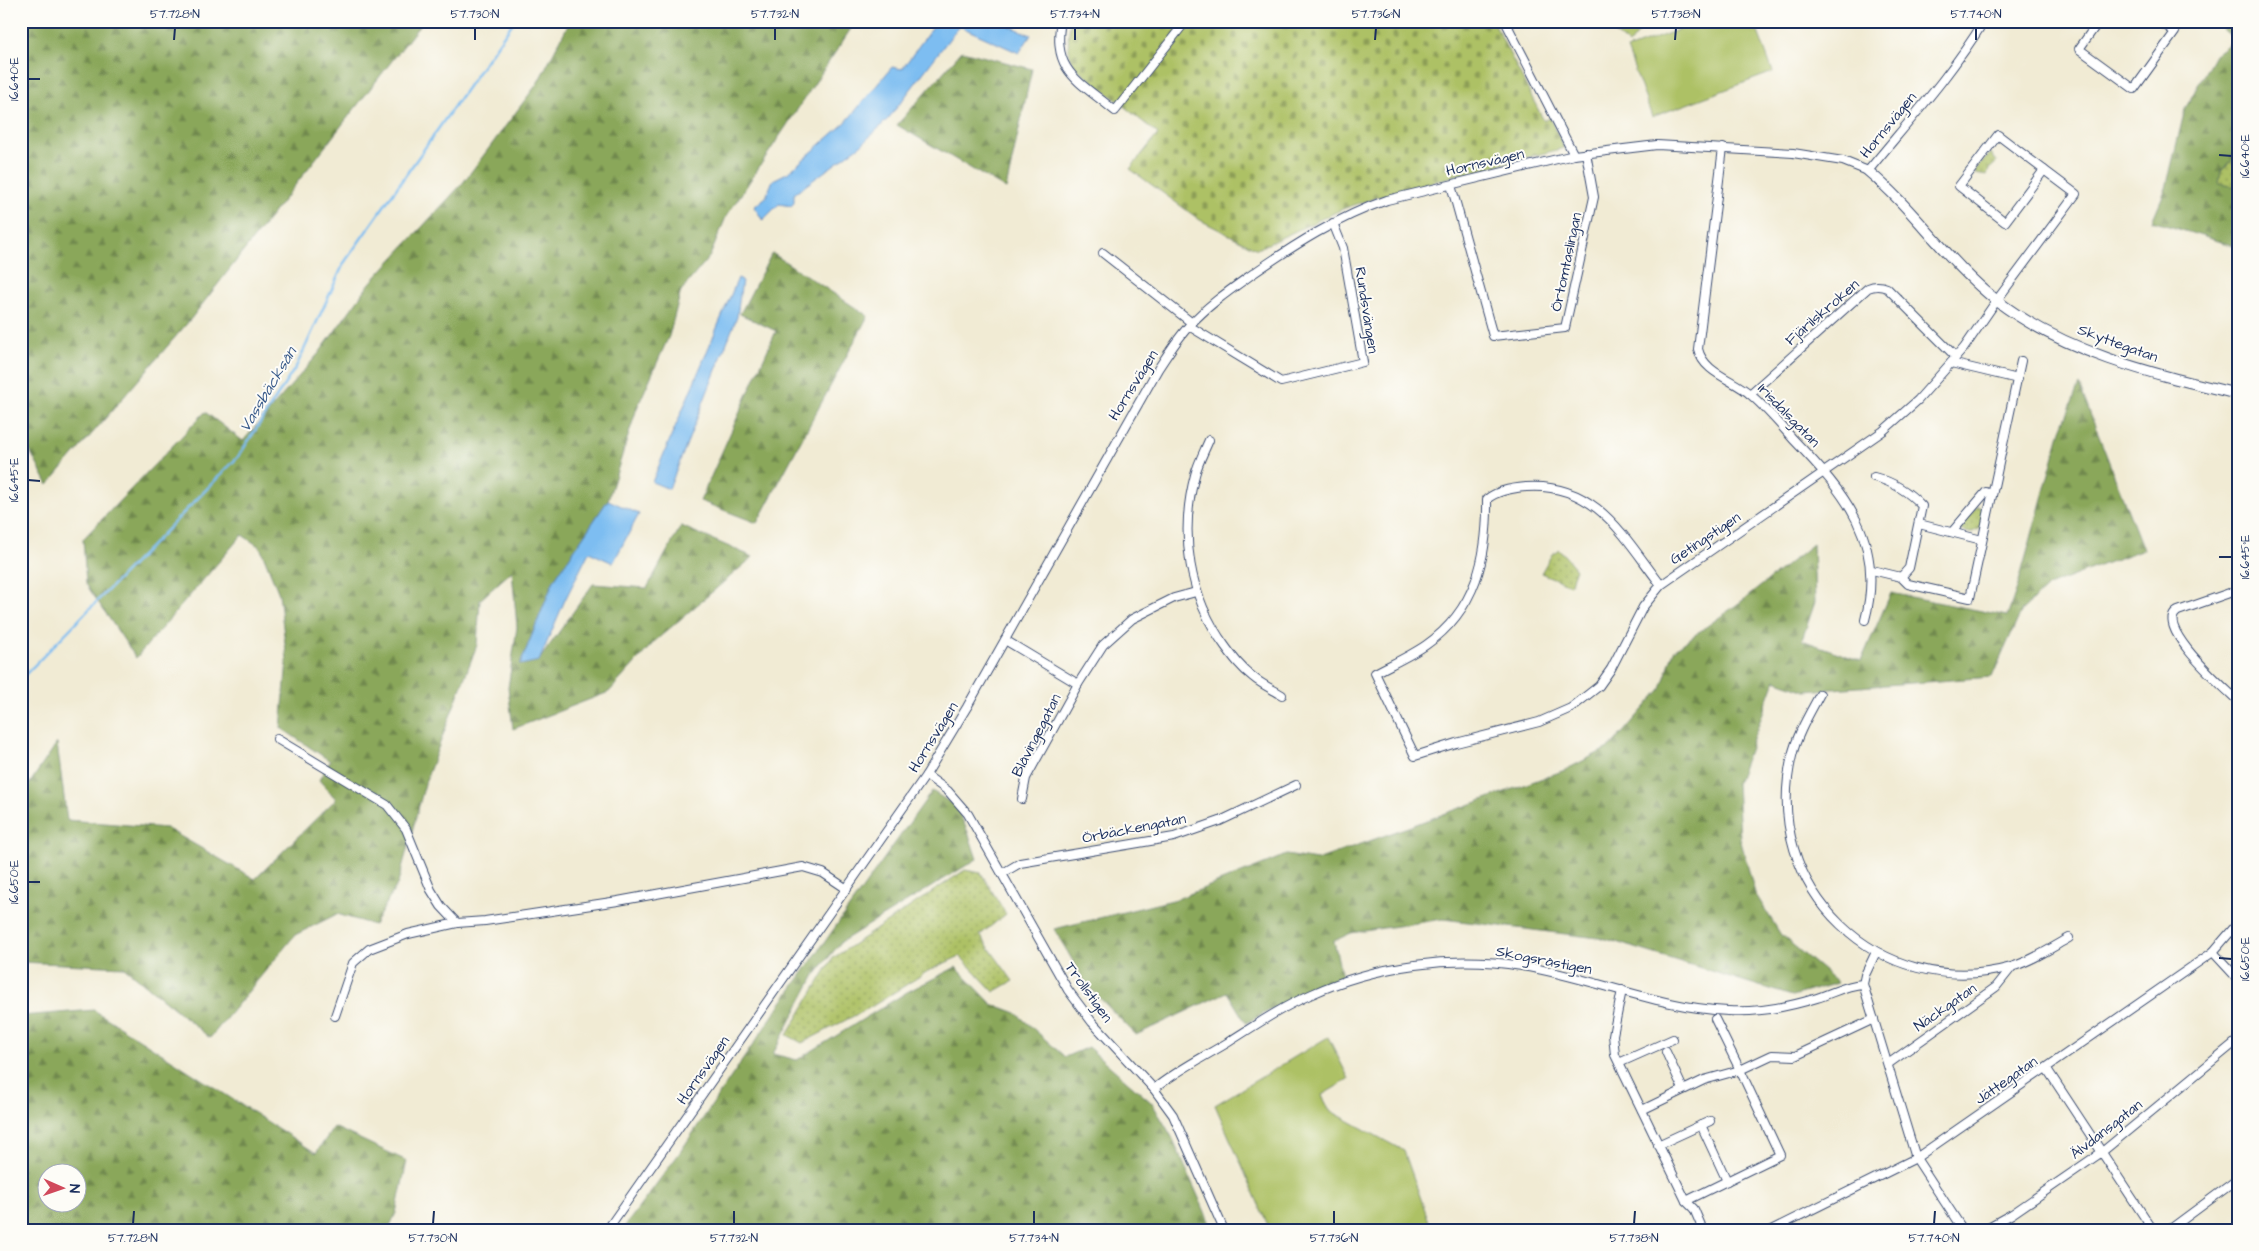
<svg xmlns="http://www.w3.org/2000/svg" width="2259" height="1251" font-family="'Architects Daughter',sans-serif">
  <style>
    .grass { fill: url(#grass-dots); stroke: #647862 }
    .forest { fill: url(#forest-firs); stroke: #526b5c; fill-rule: evenodd }
    .cemetery { fill: url(#cemetery-stones); stroke: #647862 }
    .garden { fill: #adc165; stroke: #647862 }
    .water { fill: #7dbdf1; stroke: #4c76a8 }
    .lines { fill: none; stroke-linecap: round; stroke-linejoin: round }
    .stream { stroke: #7dbdf1; stroke-width: 2.5 }
    .minor-casing { stroke: #3b4b70; stroke-width: 10 }
    .tertiary-casing { stroke: #3b4b70; stroke-width: 12 }
    .minor { stroke: #fff; stroke-width: 8 }
    .tertiary { stroke: #fff; stroke-width: 10 }
    .ticks { fill: none; stroke: #1b2f5e; stroke-width: 2 }
    .labels { text-anchor: middle; stroke-width: 4; stroke-linejoin: round; paint-order: stroke }
    .street-label { font-size: 15px; fill: #1b2f5e; stroke: #fdfcf7 }
    .water-label { font-size: 16px; font-style: italic; fill: #385a8a; stroke: #fdfcf7 }
    .neatline { fill: none; stroke: #1b2f5e; stroke-width: 2 }
    .ticks-label { font-size: 12px; text-anchor: middle; fill: #1b2f5e }
  </style>
  <defs>
    <pattern id="grass-dots" width="8" height="8" patternUnits="userSpaceOnUse" patternTransform="scale(1.25)"><rect width="8" height="8" fill="#adc165"/><path d="M2 2h.1M6 6h.1" fill="none" stroke="#8c9d56" stroke-width="1.8" stroke-linecap="round"/></pattern>
    <pattern id="forest-firs" width="22" height="20" patternUnits="userSpaceOnUse" patternTransform="scale(1.25)"><rect width="22" height="20" fill="#8aa75a"/><path d="M5 1l3.5 6h-7zM16 11l3.5 6h-7z" fill="#70884e"/></pattern>
    <pattern id="cemetery-stones" width="16" height="16" patternUnits="userSpaceOnUse" patternTransform="scale(1.25)"><rect width="16" height="16" fill="#adc165"/><path d="M2 7V4a2 2 0 0 1 4 0v3zM10 15v-3a2 2 0 0 1 4 0v3z" fill="#8c9d56"/></pattern>
  </defs>
  <rect width="100%" height="100%" fill="#fdfcf7"/>
  <filter id="ink" filterUnits="userSpaceOnUse"><feTurbulence type="fractalNoise" baseFrequency=".02" numOctaves="2"/><feDisplacementMap in="SourceGraphic" scale="10" xChannelSelector="R" yChannelSelector="G"/><feConvolveMatrix kernelMatrix="1 2 1 2 8 2 1 2 1" color-interpolation-filters="sRGB"/></filter>
  <filter id="wash" filterUnits="userSpaceOnUse"><feTurbulence type="fractalNoise" baseFrequency=".0096" numOctaves="4" result="noise"/><feDisplacementMap in="SourceGraphic" scale="20" xChannelSelector="R" yChannelSelector="G"/><feGaussianBlur stdDeviation="1.12" result="paint"/><feColorMatrix in="noise" values="0 0 0 0 0 0 0 0 0 0 0 0 0 0 0 0 0 1.4 0 .05"/><feComposite in="paint" operator="in"/></filter>
  <g filter="url(#wash)">
    <rect width="100%" height="100%" fill="#f1ebd4"/>
    <!-- grass -->
    <g class="grass">
      <path d="M 1991,153 L 1997,162 L 1989,169 L 1987,176 L 1975,174 L 1976,169 Z"/>
      <path d="M 2238,155 L 2238,187 L 2218,185 L 2221,170 Z"/>
      <path d="M 1977,506 L 1986,510 L 1981,528 L 1970,533 L 1958,530 Z"/>
      <path d="M 1559,549 L 1576,569 L 1570,585 L 1541,573 L 1552,554 Z"/>
      <path d="M 965,870 L 981,873 L 1006,914 L 980,935 L 1013,981 L 994,992 L 960,956 L 928,971 L 871,1007 L 802,1043 L 787,1035 L 833,958 Z"/>
    </g>
    <!-- forest -->
    <g class="forest">
      <path d="M 21,21 L 423,21 L 190,320 L 48,485 L 21,434 Z"/>
      <path d="M 570,21 L 856,21 L 726,217 L 710,256 L 681,291 L 669,336 L 637,408 L 608,500 L 554,580 L 520,665 L 539,660 L 593,584 L 647,588 L 681,526 L 753,557 L 655,641 L 609,692 L 513,729 L 508,688 L 517,627 L 512,571 L 480,600 L 477,645 L 426,780 L 398,883 L 374,925 L 337,914 L 295,935 L 210,1038 L 124,967 L 21,962 L 21,796 L 57,743 L 67,820 L 166,828 L 255,879 L 336,799 L 319,780 L 330,761 L 281,728 L 287,660 L 279,594 L 260,547 L 242,535 L 136,658 L 86,584 L 83,539 L 205,412 L 243,441 L 319,353 L 370,283 L 462,184 L 537,84 Z"/>
      <path d="M 2212,21 L 2238,21 L 2238,155 L 2221,170 L 2219,184 L 2238,187 L 2238,247 L 2152,221 L 2166,188 L 2185,109 L 2215,54 L 2232,42 L 2230,35 Z"/>
      <path d="M 962,51 L 1032,69 L 1006,189 L 897,125 Z"/>
      <path d="M 772,253 L 868,316 L 757,523 L 700,501 L 776,331 L 740,314 Z"/>
      <path d="M 2079,385 L 2143,549 L 2048,586 L 2022,610 L 1992,677 L 1806,691 L 1775,680 L 1737,783 L 1740,838 L 1755,893 L 1781,935 L 1838,983 L 1792,996 L 1606,939 L 1443,919 L 1351,933 L 1334,941 L 1342,977 L 1312,988 L 1246,1023 L 1227,992 L 1136,1035 L 1087,985 L 1054,929 L 1177,899 L 1286,855 L 1317,860 L 1565,770 L 1610,747 L 1661,689 L 1674,650 L 1746,598 L 1813,544 L 1815,602 L 1802,640 L 1861,661 L 1891,593 L 2007,616 L 2018,585 L 2061,430 Z"/>
      <path d="M 932,791 L 956,806 L 968,832 L 977,859 L 841,942 L 815,975 L 773,1054 L 797,1060 L 907,992 L 956,967 L 992,1004 L 1016,1013 L 1065,1057 L 1088,1047 L 1152,1103 L 1172,1137 L 1213,1230 L 622,1230 L 678,1155 L 782,1002 Z"/>
      <path d="M 94,1010 L 316,1153 L 334,1127 L 407,1161 L 396,1213 L 388,1230 L 21,1230 L 21,1016 ZM 48,1174 L 78,1174 L 78,1204 L 48,1204 Z"/>
    </g>
    <!-- cemetery -->
    <path class="cemetery" d="M 1071,21 L 1493,21 L 1544,121 L 1550,118 L 1564,148 L 1401,190 L 1345,208 L 1257,249 L 1200,220 L 1130,169 L 1158,134 L 1074,66 C 1067,50 1067,39 1071,21 Z"/>
    <!-- garden -->
    <g class="garden">
      <path d="M 1600,21 L 1648,21 L 1629,45 Z"/>
      <path d="M 1702,21 L 1754,21 L 1773,72 L 1652,117 L 1627,49 Z"/>
      <path d="M 1328,1037 L 1349,1079 L 1322,1095 L 1329,1110 L 1404,1151 L 1432,1230 L 1270,1230 L 1215,1105 Z"/>
    </g>
    <!-- water -->
    <g class="water">
      <path d="M 937,21 L 998,21 L 1031,35 L 1019,53 L 959,26 L 888,119 L 861,145 L 794,194 L 794,203 L 791,206 L 779,204 L 763,220 L 754,207 L 766,197 L 773,180 L 789,172 L 846,122 L 892,67 L 902,69 Z"/>
      <path d="M 738,278 L 742,280 L 737,317 L 669,489 L 652,482 Z"/>
      <path d="M 608,500 L 639,514 L 613,563 L 589,552 L 565,600 L 539,661 L 520,665 L 554,580 Z"/>
    </g>
    <g class="lines">
      <!-- stream -->
      <path class="stream" d="M 21,679 L 238,457 L 297,365 L 344,263 L 514,21"/>
    </g>
  </g>
  <g filter="url(#ink)">
    <g class="lines">
      <defs>
        <g id="minor">
          <path d="M 1061,21 C 1051,72 1081,82 1115,111 L 1186,21"/>
          <path d="M 1505,21 L 1574,155"/>
          <path d="M 2099,21 L 2079,49 L 2134,89 L 2175,32 L 2159,21"/>
          <path d="M 1998,135 L 2044,170 L 2005,222 L 1959,186 Z"/>
          <path d="M 1723,148 L 1698,349 C 1704,374 1734,379 1751,395 C 1766,408 1780,424 1793,439 C 1845,493 1886,541 1865,620"/>
          <path d="M 1451,185 L 1493,336 L 1565,328 L 1594,197 L 1586,153"/>
          <path d="M 1103,253 L 1192,323"/>
          <path d="M 1189,326 L 1281,382 L 1363,362 L 1343,248 L 1333,223"/>
          <path d="M 1951,363 L 2018,379"/>
          <path d="M 1750,394 L 1868,288 C 1875,285 1880,285 1887,288 L 1956,357"/>
          <path d="M 1209,440 C 1204,452 1198,463 1195,475 C 1179,534 1189,597 1225,646 C 1233,657 1241,668 1253,677 C 1261,684 1272,689 1282,695"/>
          <path d="M 1874,477 C 1894,482 1908,491 1922,506 L 1909,568 L 1901,577"/>
          <path d="M 1919,524 L 1982,540"/>
          <path d="M 1952,532 L 1986,492 L 1992,494"/>
          <path d="M 1872,570 L 1901,577 L 1908,584 L 1970,598 L 2021,361"/>
          <path d="M 1661,585 C 1624,537 1596,482 1526,487 C 1513,488 1497,491 1487,499 C 1488,557 1476,610 1426,645 C 1410,656 1392,664 1375,673 L 1415,756 L 1456,743 L 1539,722 L 1571,708 L 1599,686 L 1611,669 L 1643,607 L 1661,585 L 1883,431 L 1918,400 L 1964,348 L 1997,300 L 2076,194 L 2044,170"/>
          <path d="M 2238,590 L 2178,611 C 2152,625 2226,689 2238,701"/>
          <path d="M 1005,640 L 1078,684"/>
          <path d="M 1820,694 C 1810,713 1797,734 1792,756 C 1760,888 1880,1003 2011,967 C 2032,961 2051,948 2069,938"/>
          <path d="M 277,739 L 387,805 L 406,829 L 431,890 L 441,906 L 457,923"/>
          <path d="M 926,775 L 948,791 L 968,814 L 1068,990 L 1092,1022 L 1154,1089 L 1173,1115 L 1224,1230"/>
          <path d="M 1022,799 L 1026,778 L 1078,684 L 1103,645 L 1132,619 L 1174,598 L 1196,592"/>
          <path d="M 1003,873 L 1020,863 L 1174,837 L 1220,821 L 1296,785"/>
          <path d="M 1876,952 L 1865,975 L 1863,984 L 1916,1158 L 1963,1230"/>
          <path d="M 2213,952 L 2238,979"/>
          <path d="M 1622,990 L 1613,1035 L 1615,1055 L 1686,1201 L 1694,1209 L 1703,1230"/>
          <path d="M 335,1016 L 353,963 L 369,949 L 408,934 L 457,923 L 485,921 L 618,901 L 803,867 L 823,873 L 847,889"/>
          <path d="M 1715,1019 L 1740,1070 L 1772,1055 L 1795,1056 L 1874,1019"/>
          <path d="M 1666,1052 L 1683,1089"/>
          <path d="M 1619,1063 L 1673,1039"/>
          <path d="M 1888,1064 L 1996,987 L 2012,967"/>
          <path d="M 2047,1069 L 2153,1230"/>
          <path d="M 1154,1089 C 1176,1071 1202,1058 1227,1043 C 1254,1026 1282,1007 1312,994 C 1376,965 1452,955 1522,966 C 1591,977 1658,1008 1728,1011 C 1758,1013 1788,1007 1817,998 C 1833,993 1846,985 1863,984"/>
          <path d="M 1642,1110 L 1704,1080 L 1740,1070 L 1780,1155 L 1686,1201"/>
          <path d="M 1701,1125 L 1727,1181"/>
          <path d="M 1658,1145 L 1710,1121"/>
          <path d="M 607,1230 L 926,775 L 967,707 L 1158,369 C 1168,354 1177,339 1189,326 C 1207,306 1230,290 1251,275 C 1294,245 1338,217 1387,200 L 1574,155 L 1657,145 L 1793,153 L 1843,161 L 1868,171 C 1908,122 1951,75 1984,21"/>
          <path d="M 1771,1230 L 1916,1158 L 2213,952 L 2238,923"/>
          <path d="M 1983,1230 L 2012,1214 L 2102,1152 L 2238,1040"/>
          <path d="M 2169,1230 L 2238,1179"/>
        </g>
        <path id="tertiary" d="M 1868,171 C 1915,210 1948,262 1996,300 C 2066,354 2154,374 2238,394"/>
      </defs>
      <!-- minor casing -->
      <use href="#minor" class="minor-casing"/>
      <!-- tertiary casing -->
      <use href="#tertiary" class="tertiary-casing"/>
      <!-- minor -->
      <use href="#minor" class="minor"/>
      <!-- tertiary -->
      <use href="#tertiary" class="tertiary"/>
    </g>
  </g>
  <!-- ticks -->
  <path class="ticks" d="M 174,40 L 175,28M 475,40 L 475,28M 775,40 L 775,28M 1075,40 L 1075,28M 1375,40 L 1376,28M 1675,40 L 1676,28M 1976,40 L 1976,28M 28,79 L 40,79M 2219,155 L 2232,156M 28,480 L 40,481M 2219,557 L 2232,557M 28,882 L 40,882M 2219,958 L 2232,959M 133,1224 L 134,1211M 433,1224 L 434,1211M 734,1224 L 734,1211M 1034,1224 L 1034,1211M 1334,1224 L 1334,1211M 1634,1224 L 1635,1211M 1934,1224 L 1935,1211"/>
  <g class="labels">
    <!-- street labels -->
    <g class="street-label">
      <text transform="translate(1888 125) rotate(-51)" y="5">Hornsvägen</text>
      <text transform="translate(1485 162) rotate(-13)" y="5">Hornsvägen</text>
      <text transform="translate(1566 262) rotate(-78)" y="5">Örtomtaslingan</text>
      <text transform="translate(1367 310) rotate(81)" y="5">Rundsvängen</text>
      <text transform="translate(1822 312) rotate(-41)" y="5">Fjärilskroken</text>
      <text transform="translate(2118 343) rotate(20)" y="5">Skyttegatan</text>
      <text transform="translate(1133 385) rotate(-58)" y="5">Hornsvägen</text>
      <text transform="translate(1789 415) rotate(46)" y="5">Irisdalsgatan</text>
      <text transform="translate(1705 538) rotate(-34)" y="5">Getingstigen</text>
      <text transform="translate(1036 735) rotate(-63)" y="5">Blåvingegatan</text>
      <text transform="translate(933 737) rotate(-58)" y="5">Hornsvägen</text>
      <text transform="translate(1134 828) rotate(-11)" y="5">Örbäckengatan</text>
      <text transform="translate(1544 960) rotate(11)" y="5">Skogsråstigen</text>
      <text transform="translate(1089 992) rotate(54)" y="5">Trollstigen</text>
      <text transform="translate(1945 1007) rotate(-35)" y="5">Näckgatan</text>
      <text transform="translate(703 1070) rotate(-55)" y="5">Hornsvägen</text>
      <text transform="translate(2006 1080) rotate(-35)" y="5">Jättegatan</text>
      <text transform="translate(2106 1129) rotate(-38)" y="5">Älvdansgatan</text>
    </g>
    <!-- water labels -->
    <g class="water-label">
      <text transform="translate(267 389) rotate(-59)" y="6">Vassbäcksån</text>
    </g>
  </g>
  <!-- margin -->
  <rect width="2259" height="1251" fill="none" stroke="#fdfcf7" stroke-width="55"/>
  <!-- north arrow -->
  <g transform="translate(62 1188) rotate(92)"><circle r="24" fill="#fdfcf7" stroke="#a3aaba"/>
  <path d="M0-4L9 19L0 12L-9 19Z" fill="#d1495b"/>
  <text y="-8" font-size="14" font-weight="bold" text-anchor="middle" fill="#1b2f5e">N</text>
  </g>
  <rect x="28" y="28" width="2204" height="1196" class="neatline"/>
  <g class="ticks-label">
    <text x="175" y="18">57.728°N</text>
    <text x="475" y="18">57.730°N</text>
    <text x="775" y="18">57.732°N</text>
    <text x="1075" y="18">57.734°N</text>
    <text x="1376" y="18">57.736°N</text>
    <text x="1676" y="18">57.738°N</text>
    <text x="1976" y="18">57.740°N</text>
    <text transform="translate(14 79) rotate(-90)" y="4">16.640°E</text>
    <text transform="translate(2245 156) rotate(-90)" y="4">16.640°E</text>
    <text transform="translate(14 480) rotate(-90)" y="4">16.645°E</text>
    <text transform="translate(2245 557) rotate(-90)" y="4">16.645°E</text>
    <text transform="translate(14 882) rotate(-90)" y="4">16.650°E</text>
    <text transform="translate(2245 959) rotate(-90)" y="4">16.650°E</text>
    <text x="133" y="1242">57.728°N</text>
    <text x="433" y="1242">57.730°N</text>
    <text x="734" y="1242">57.732°N</text>
    <text x="1034" y="1242">57.734°N</text>
    <text x="1334" y="1242">57.736°N</text>
    <text x="1634" y="1242">57.738°N</text>
    <text x="1934" y="1242">57.740°N</text>
  </g>
</svg>
